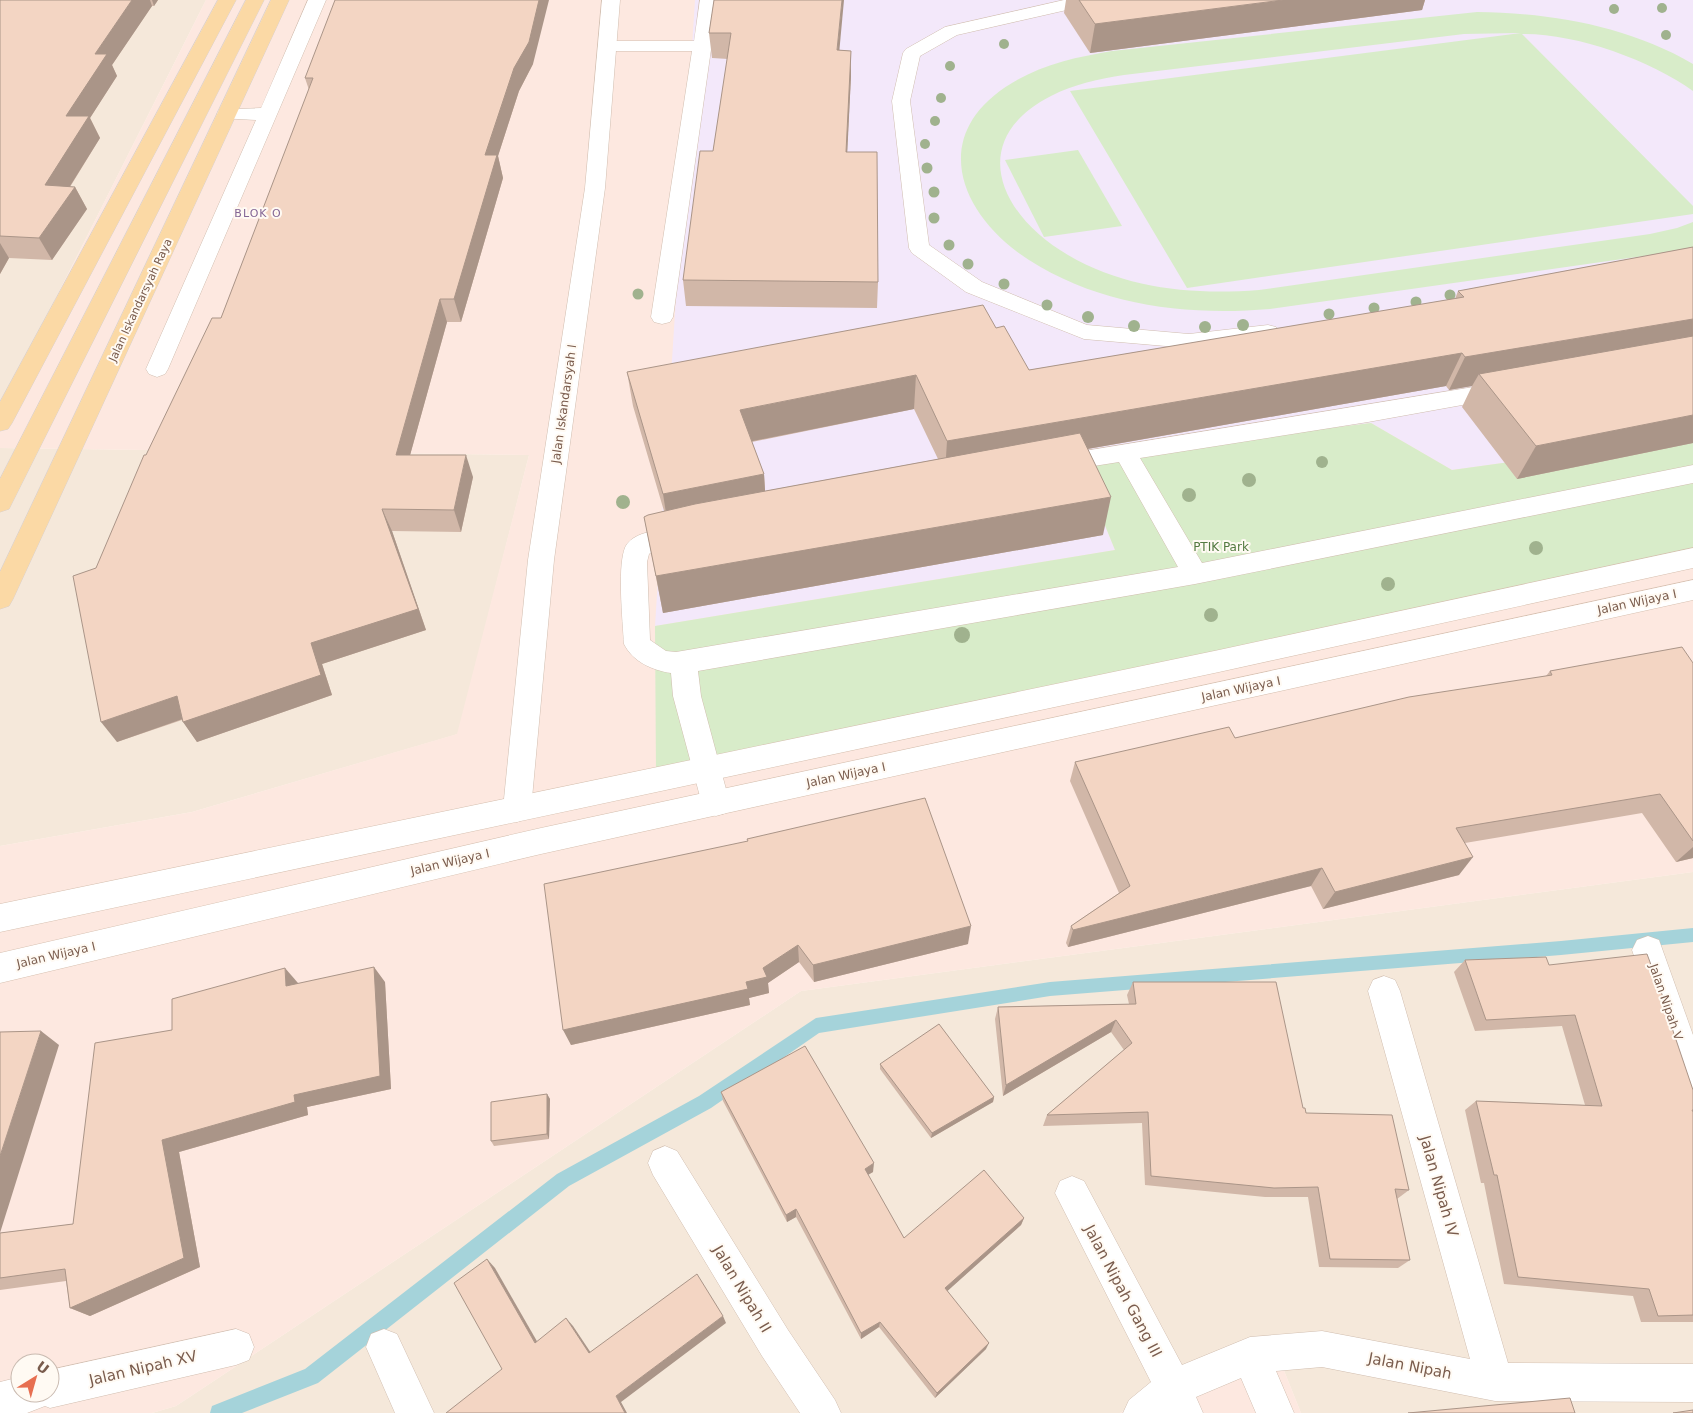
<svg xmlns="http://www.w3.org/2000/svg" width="1693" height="1413" font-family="'DejaVu Sans',sans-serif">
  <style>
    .residential { fill: #f5e8da }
    .commercial { fill: #fde8e0; fill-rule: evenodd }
    .education { fill: #f3e8fa }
    .green { fill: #d8ecc9 }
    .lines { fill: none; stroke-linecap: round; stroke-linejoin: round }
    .stream { fill: #a5d3da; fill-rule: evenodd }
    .service-casing { stroke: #d1beb0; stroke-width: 1 }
    .minor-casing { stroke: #d1beb0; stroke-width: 1 }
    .secondary-casing { stroke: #d6c0b0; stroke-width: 1 }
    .primary-casing { stroke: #dad1cd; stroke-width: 1 }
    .service { fill: #fff; fill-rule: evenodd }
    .minor { fill: #fff; fill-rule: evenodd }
    .secondary { fill: #fff; fill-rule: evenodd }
    .primary { fill: #fbd9a5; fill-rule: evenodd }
    .tree { fill: #a0b28e }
    .wall { fill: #d1b7a8; fill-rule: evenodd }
    .shaded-wall { fill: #aa9588 }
    .building { fill: #f3d5c3; stroke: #aa9588 }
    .labels { text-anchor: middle; stroke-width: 4; stroke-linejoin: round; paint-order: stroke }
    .far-neighbourhood-label { font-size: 11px; letter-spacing: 1px; fill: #846695; stroke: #fffaf3 }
    .far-street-label { font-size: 11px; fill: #7a5c4d; stroke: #fffaf3 }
    .street-label { font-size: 12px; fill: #7a5c4d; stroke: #fffaf3 }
    .park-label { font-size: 12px; fill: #537a41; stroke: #fffaf3 }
    .near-street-label { font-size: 15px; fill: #7a5c4d; stroke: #fffaf3 }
  </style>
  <rect width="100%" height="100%" fill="#fdf6ec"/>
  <!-- residential -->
  <g class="residential">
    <path d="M 0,0 L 206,0 L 0,409 Z"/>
    <path d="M 0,448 L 529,455 L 458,734 L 192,812 L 0,846 Z"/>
    <path d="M 1693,872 L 1693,1413 L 1301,1413 L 1281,1363 L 1149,1395 L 1120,1413 L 152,1413 L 176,1406 L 801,991 Z"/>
  </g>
  <!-- commercial -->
  <g class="commercial">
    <path d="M 206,0 L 1693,0 L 1693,872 L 801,991 L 176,1406 L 152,1413 L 0,1413 L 0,846 L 192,812 L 457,734 L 529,455 L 0,448 L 0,409 ZM 20,1363 L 50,1363 L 50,1393 L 20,1393 Z"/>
    <path d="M 1281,1363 L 1301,1413 L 1120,1413 L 1149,1395 Z"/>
  </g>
  <!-- education -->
  <path class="education" d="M 695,0 L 1693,0 L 1693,437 L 1452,470 L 1371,423 L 1078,459 L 1115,550 L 655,626 Z"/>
  <!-- green -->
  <g class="green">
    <path d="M 1477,12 C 1551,13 1628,26 1693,64 L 1693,91 C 1650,60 1575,33 1522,34 L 1693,206 L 1693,214 L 1187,288 L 1070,91 L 1521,33 L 1518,33 L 1464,34 L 1124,75 C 1099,79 1074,84 1051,96 C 965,140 1000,216 1068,255 C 1126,289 1193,295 1259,290 L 1650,234 L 1677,228 L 1693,222 L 1693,249 L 1270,309 C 1187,316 1101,306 1029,260 C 959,215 927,134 1012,83 C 1043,64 1077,57 1112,51 Z"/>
    <path d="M 1078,150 L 1122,226 L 1044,237 L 1005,160 Z"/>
    <path d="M 1371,423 L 1452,470 L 1693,437 L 1693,557 L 656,773 L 655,626 L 1115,550 L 1078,459 Z"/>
  </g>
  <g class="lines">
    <!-- stream -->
    <path class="stream" d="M 1693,928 L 1693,942 L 1561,955 L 1050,996 L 819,1033 L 711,1108 L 569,1186 L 318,1383 L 242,1413 L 210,1413 L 212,1406 L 305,1369 L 557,1174 L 699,1096 L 816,1018 L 1050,982 L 1561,941 Z"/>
    <defs>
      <g id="service">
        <path d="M 308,0 L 326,0 L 168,369 L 165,374 L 157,377 L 149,374 L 146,369 L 256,120 L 219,118 L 217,114 L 219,110 L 261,108 Z"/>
        <path d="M 700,0 L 718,0 L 673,317 L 670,322 L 662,324 L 654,322 L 651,317 L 692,51 L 607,51 L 601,50 L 598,46 L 601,42 L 607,41 L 694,41 Z"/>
        <path d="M 1064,0 L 1096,0 L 1093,4 L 957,35 L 920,56 L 910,101 L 929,245 L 982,282 L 1087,325 L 1189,334 L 1268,325 L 1276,327 L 1279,332 L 1276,337 L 1189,348 L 1084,339 L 966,292 L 912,253 L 909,248 L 892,101 L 903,53 L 906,49 L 945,27 Z"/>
        <path d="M 1504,382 L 1512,384 L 1515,390 L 1512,396 L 1368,422 L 1140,458 L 1202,563 L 1693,465 L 1693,483 L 1195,584 L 698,671 L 701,696 L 730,804 L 726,813 L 716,816 L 706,813 L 702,804 L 673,696 L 671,673 C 652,670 633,662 624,644 C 623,623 616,559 627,544 C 635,534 648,532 659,530 C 671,527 681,523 693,526 L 696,533 L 693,540 L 654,550 L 649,554 L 647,562 L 650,640 L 666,651 L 676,652 L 1178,567 L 1119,462 L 1056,472 L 1048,469 L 1044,463 L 1048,457 Z"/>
      </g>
      <g id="minor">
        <path d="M 602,0 L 620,0 L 605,188 L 554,560 L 531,809 L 527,818 L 517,822 L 507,818 L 503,809 L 528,560 L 585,188 Z"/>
        <path d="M 1648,936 L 1659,940 L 1693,1035 L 1693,1099 L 1681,1094 L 1677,1083 L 1632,950 L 1637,940 Z"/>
        <path d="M 1384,976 L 1395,980 L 1400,991 L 1508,1363 L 1693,1364 L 1693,1402 L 1495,1401 L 1322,1367 L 1276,1371 L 1294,1413 L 1256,1413 L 1241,1378 L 1196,1397 L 1203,1413 L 1123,1413 L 1129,1400 L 1151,1382 L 1055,1193 L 1060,1181 L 1072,1176 L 1084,1181 L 1182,1365 L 1250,1337 L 1322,1331 L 1470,1359 L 1368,991 L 1373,980 Z"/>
        <path d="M 665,1146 L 677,1151 L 788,1330 L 835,1400 L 841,1413 L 800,1413 L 762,1356 L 653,1175 L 648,1163 L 653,1151 Z"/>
        <path d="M 236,1329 L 249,1334 L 254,1347 L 249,1360 L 236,1365 L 50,1408 L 45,1406 L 27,1413 L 0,1413 L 0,1382 L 20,1377 L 20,1393 L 50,1393 L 50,1370 Z"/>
        <path d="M 384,1329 L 397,1334 L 434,1413 L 395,1413 L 366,1347 L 371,1334 Z"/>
      </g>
      <g id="secondary">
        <path d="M 1693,548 L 1693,568 L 1219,672 L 0,932 L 0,904 L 1219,650 Z"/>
        <path d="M 1693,580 L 1693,600 L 541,854 L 0,983 L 0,953 L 541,828 Z"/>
      </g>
      <g id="primary">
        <path d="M 218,0 L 236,0 L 12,423 L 8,429 L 0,431 L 0,402 Z"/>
        <path d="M 246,0 L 264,0 L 12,503 L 9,509 L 0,512 L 0,479 Z"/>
        <path d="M 271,0 L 289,0 L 13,599 L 9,606 L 0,609 L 0,572 Z"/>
      </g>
    </defs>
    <!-- service casing -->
    <use href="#service" class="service-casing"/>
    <!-- minor casing -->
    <use href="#minor" class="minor-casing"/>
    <!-- secondary casing -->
    <use href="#secondary" class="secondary-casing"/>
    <!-- primary casing -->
    <use href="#primary" class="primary-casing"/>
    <!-- service -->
    <use href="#service" class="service"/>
    <!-- minor -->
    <use href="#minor" class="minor"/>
    <!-- secondary -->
    <use href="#secondary" class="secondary"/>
    <!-- primary -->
    <use href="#primary" class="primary"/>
  </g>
  <!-- trees -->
  <g class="tree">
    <circle cx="1662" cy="8" r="5"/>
    <circle cx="1614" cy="9" r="5"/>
    <circle cx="1666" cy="35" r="5"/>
    <circle cx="1004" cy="44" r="5"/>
    <circle cx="950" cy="66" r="5"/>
    <circle cx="941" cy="98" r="5"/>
    <circle cx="935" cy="121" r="5"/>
    <circle cx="925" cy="144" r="5"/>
    <circle cx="927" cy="168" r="5.5"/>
    <circle cx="934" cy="192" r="5.5"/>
    <circle cx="934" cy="218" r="5.5"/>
    <circle cx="949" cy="245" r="5.5"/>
    <circle cx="968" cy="264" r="5.5"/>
    <circle cx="1004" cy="284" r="5.5"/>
    <circle cx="638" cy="294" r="5.5"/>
    <circle cx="1450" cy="295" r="5.5"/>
    <circle cx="1416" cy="302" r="5.5"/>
    <circle cx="1047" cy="305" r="5.5"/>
    <circle cx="1374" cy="308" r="5.5"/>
    <circle cx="1329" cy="314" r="5.5"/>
    <circle cx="1088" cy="317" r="6"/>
    <circle cx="1243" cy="325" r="6"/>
    <circle cx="1134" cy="326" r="6"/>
    <circle cx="1205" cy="327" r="6"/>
    <circle cx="1322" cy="462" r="6"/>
    <circle cx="1249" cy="480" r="7"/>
    <circle cx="1189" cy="495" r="7"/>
    <circle cx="623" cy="502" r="7"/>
    <circle cx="1536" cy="548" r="7"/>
    <circle cx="1388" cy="584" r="7"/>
    <circle cx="1211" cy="615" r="7"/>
    <circle cx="962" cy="635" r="8"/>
  </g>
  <!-- wall -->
  <g class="wall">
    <path d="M 0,0 L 158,0 L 154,6 L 152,6 L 112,65 L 117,76 L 90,118 L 100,138 L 70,187 L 75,187 L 87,209 L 52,260 L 9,258 L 0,274 Z"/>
    <path d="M 714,0 L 840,50 L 851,51 L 851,76 L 847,152 L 878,282 L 877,308 L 686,306 L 683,280 L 713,151 L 728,59 L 712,58 L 709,33 Z"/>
    <path d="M 1066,0 L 1425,0 L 1422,10 L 1090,53 L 1064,13 Z"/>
    <path d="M 533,64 L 519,91 L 498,156 L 503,178 L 461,322 L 447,322 L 410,455 L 473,477 L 461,532 L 392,531 L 426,630 L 322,664 L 332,695 L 197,742 L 182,720 L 117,742 L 96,568 L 146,455 L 221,318 L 309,90 L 305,78 Z"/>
    <path d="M 1693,247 L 1693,443 L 1517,479 L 1462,407 L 1472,386 L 1449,390 L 1446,386 L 1088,449 L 1103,535 L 663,613 L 644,517 L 664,511 L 633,406 L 627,372 L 996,328 L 1029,370 L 1455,299 L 1458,291 ZM 914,409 L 938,459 L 765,491 L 764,474 L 752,442 Z"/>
    <path d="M 1693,663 L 1693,858 L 1676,862 L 1642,813 L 1465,843 L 1459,875 L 1323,909 L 1311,886 L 1068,947 L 1066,943 L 1071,926 L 1119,893 L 1070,781 L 1075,762 L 1235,738 L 1546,676 L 1550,671 Z"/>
    <path d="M 544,884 L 968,944 L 814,982 L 799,962 L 768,983 L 769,993 L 749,998 L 750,1005 L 571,1045 Z"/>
    <path d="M 1465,960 L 1549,965 L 1670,1016 L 1668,1018 L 1693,1090 L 1693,1322 L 1641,1322 L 1633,1296 L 1504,1284 L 1484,1183 L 1481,1183 L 1465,1110 L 1476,1101 L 1585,1105 L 1562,1026 L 1475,1031 L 1454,972 Z"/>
    <path d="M 385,982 L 391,1089 L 307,1107 L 308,1115 L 179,1152 L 200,1267 L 90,1316 L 70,1308 L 66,1281 L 0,1290 L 0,1233 L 73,1224 L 172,1030 L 298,983 L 298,984 Z"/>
    <path d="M 1133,982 L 1303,1108 L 1306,1113 L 1409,1190 L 1397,1199 L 1410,1260 L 1398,1268 L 1319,1267 L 1308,1197 L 1265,1197 L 1145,1185 L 1142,1123 L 1043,1126 L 1047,1115 L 1124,1050 L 1111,1032 L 1003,1096 L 995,1019 L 998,1007 L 1129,1004 L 1127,995 Z"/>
    <path d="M 880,1064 L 994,1097 L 993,1102 L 931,1138 L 880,1069 Z"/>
    <path d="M 721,1092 L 873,1172 L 868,1175 L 904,1238 L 1024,1218 L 1021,1225 L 947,1291 L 986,1349 L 935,1398 L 879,1327 L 861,1339 L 796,1217 L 787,1222 L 723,1101 Z"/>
    <path d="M 547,1094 L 550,1099 L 549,1139 L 494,1146 L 491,1141 Z"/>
  </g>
  <!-- shaded-wall -->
  <g class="shaded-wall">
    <path d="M 132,0 L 150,0 L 152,6 L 112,65 L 117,76 L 90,118 L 100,138 L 57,207 L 45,185 L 66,116 L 95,54 Z"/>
    <path d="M 152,0 L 158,0 L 154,6 Z"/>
    <path d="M 539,0 L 549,0 L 533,64 L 519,91 L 498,156 L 503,178 L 461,322 L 454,299 L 485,155 L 514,68 Z"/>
    <path d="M 842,0 L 844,0 L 837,76 L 837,50 Z"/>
    <path d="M 1283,0 L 1425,0 L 1422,10 L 1090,53 L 1095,24 Z"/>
    <path d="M 851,51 L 851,76 L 846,178 L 846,152 Z"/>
    <path d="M 75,187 L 87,209 L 52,260 L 39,238 Z"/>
    <path d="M 0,243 L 9,258 L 0,274 Z"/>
    <path d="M 440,299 L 447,322 L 404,477 L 396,455 Z"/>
    <path d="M 1693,319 L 1693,349 L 1479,374 L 1472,386 L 1449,390 L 1465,357 Z"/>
    <path d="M 1462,353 L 1446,386 L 945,474 L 947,441 Z"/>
    <path d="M 916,375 L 914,409 L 743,443 L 740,410 Z"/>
    <path d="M 1693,415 L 1693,443 L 1517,479 L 1536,446 Z"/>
    <path d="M 466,455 L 473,477 L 461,532 L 454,510 Z"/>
    <path d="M 764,474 L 766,507 L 668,526 L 663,494 Z"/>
    <path d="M 1111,497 L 1103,535 L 663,613 L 656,576 Z"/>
    <path d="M 382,509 L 392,531 L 426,630 L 322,664 L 332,695 L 197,742 L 183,722 L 311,643 Z"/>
    <path d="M 177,696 L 191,716 L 117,742 L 101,722 Z"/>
    <path d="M 1693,847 L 1693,858 L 1676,862 Z"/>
    <path d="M 1473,857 L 1459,875 L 1323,909 L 1335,892 Z"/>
    <path d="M 1322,868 L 1311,886 L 1068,947 L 1073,930 Z"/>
    <path d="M 971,926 L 968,944 L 814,982 L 813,965 Z"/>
    <path d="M 798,945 L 799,962 L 768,983 L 769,993 L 749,998 L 750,1005 L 571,1045 L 563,1030 L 746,982 L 763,968 Z"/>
    <path d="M 374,967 L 385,982 L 391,1089 L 307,1107 L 308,1115 L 179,1152 L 200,1267 L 90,1316 L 70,1308 L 162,1140 L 294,1095 Z"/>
    <path d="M 285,968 L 298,983 L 299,1001 L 286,986 Z"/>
    <path d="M 1116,1020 L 1111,1032 L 1003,1096 L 1006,1085 Z"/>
    <path d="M 41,1031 L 59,1045 L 0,1233 L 0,1156 Z"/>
    <path d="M 547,1094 L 550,1099 L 549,1139 L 547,1134 Z"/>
    <path d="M 994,1097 L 993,1102 L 931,1138 L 932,1133 Z"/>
    <path d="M 874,1163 L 873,1172 L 864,1177 L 865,1169 Z"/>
    <path d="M 796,1209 L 796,1217 L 787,1222 L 786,1215 Z"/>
    <path d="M 1024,1218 L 1021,1225 L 943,1295 L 945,1288 Z"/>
    <path d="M 487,1259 L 495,1268 L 542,1350 L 535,1343 Z"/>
    <path d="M 723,1316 L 726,1323 L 621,1402 L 627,1413 L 625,1413 L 616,1396 Z"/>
    <path d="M 566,1318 L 573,1326 L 595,1359 L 589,1353 Z"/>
    <path d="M 880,1322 L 879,1327 L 861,1339 L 861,1333 Z"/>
    <path d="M 989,1343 L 986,1349 L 935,1398 L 937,1393 Z"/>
  </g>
  <!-- building -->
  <g class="building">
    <path d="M 0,0 L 132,0 L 95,54 L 107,54 L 66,116 L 89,116 L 45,185 L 75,187 L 39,238 L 0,236 Z"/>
    <path d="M 335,0 L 539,0 L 529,42 L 514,68 L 485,155 L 497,155 L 454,299 L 440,299 L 396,455 L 466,455 L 454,510 L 382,509 L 418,609 L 311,643 L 321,675 L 183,722 L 177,696 L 101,722 L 73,576 L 96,568 L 144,455 L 146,455 L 212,318 L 221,318 L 313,78 L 305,78 Z"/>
    <path d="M 714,0 L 842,0 L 837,50 L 851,51 L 846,152 L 877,152 L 878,282 L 683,280 L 700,151 L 713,151 L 731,33 L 709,33 Z"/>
    <path d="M 1079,0 L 1283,0 L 1095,24 Z"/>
    <path d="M 1693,247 L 1693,319 L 1465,357 L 1462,353 L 947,441 L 916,375 L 740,410 L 764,474 L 663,494 L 627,372 L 983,305 L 996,328 L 1004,326 L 1029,370 L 1464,297 L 1458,291 Z"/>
    <path d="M 1693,336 L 1693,415 L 1536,446 L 1479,374 Z"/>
    <path d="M 1080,433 L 1111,497 L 656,576 L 644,517 L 648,515 L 695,504 Z"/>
    <path d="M 1682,647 L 1693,663 L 1693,841 L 1660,794 L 1456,828 L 1473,857 L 1335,892 L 1322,868 L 1073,930 L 1071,926 L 1130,886 L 1075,762 L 1229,727 L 1235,738 L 1409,697 L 1552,675 L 1550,671 Z"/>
    <path d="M 925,798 L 971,926 L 813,965 L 798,945 L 763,968 L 767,977 L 746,982 L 748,989 L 563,1030 L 544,884 L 748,841 L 747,839 Z"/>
    <path d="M 1647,954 L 1670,1016 L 1668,1016 L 1693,1090 L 1693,1110 L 1692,1110 L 1693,1112 L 1693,1315 L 1658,1316 L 1649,1289 L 1518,1277 L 1497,1175 L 1494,1175 L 1476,1101 L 1602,1106 L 1575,1015 L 1486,1020 L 1465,960 L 1546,957 L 1549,965 Z"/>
    <path d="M 374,967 L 380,1076 L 294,1095 L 295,1102 L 162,1140 L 184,1258 L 70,1308 L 65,1269 L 0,1278 L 0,1233 L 73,1224 L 95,1043 L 172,1030 L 172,999 L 285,968 L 286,986 Z"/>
    <path d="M 1133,982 L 1276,982 L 1303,1108 L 1305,1108 L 1306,1113 L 1392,1115 L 1409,1190 L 1395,1189 L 1410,1260 L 1330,1259 L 1318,1187 L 1274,1188 L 1151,1176 L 1148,1112 L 1047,1115 L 1132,1043 L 1116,1020 L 1006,1085 L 998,1007 L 1136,1004 Z"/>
    <path d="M 939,1024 L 994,1097 L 932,1133 L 880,1064 Z"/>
    <path d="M 41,1031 L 0,1156 L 0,1032 Z"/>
    <path d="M 805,1046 L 874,1163 L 865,1169 L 904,1238 L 984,1170 L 1024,1218 L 945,1288 L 989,1343 L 937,1393 L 880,1322 L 861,1333 L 796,1209 L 786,1215 L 721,1092 Z"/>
    <path d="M 547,1094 L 547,1134 L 491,1141 L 491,1102 Z"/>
    <path d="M 487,1259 L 535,1343 L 566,1318 L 589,1353 L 697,1274 L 723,1316 L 616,1396 L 625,1413 L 446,1413 L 502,1369 L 454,1283 Z"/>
    <path d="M 1570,1398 L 1575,1413 L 1408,1413 Z"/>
    <path d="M 1693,1410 L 1693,1413 L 1673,1413 Z"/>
  </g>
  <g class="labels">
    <!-- far-neighbourhood labels -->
    <g class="far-neighbourhood-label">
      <text x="258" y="217">BLOK O</text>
    </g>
    <!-- far-street labels -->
    <g class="far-street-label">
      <text transform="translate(140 300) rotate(-65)" y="4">Jalan Iskandarsyah Raya</text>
    </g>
    <!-- street labels -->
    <g class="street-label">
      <text transform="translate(564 404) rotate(-82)" y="4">Jalan Iskandarsyah I</text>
      <text transform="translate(1637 602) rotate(-12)" y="4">Jalan Wijaya I</text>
      <text transform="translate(1241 689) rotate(-12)" y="4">Jalan Wijaya I</text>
      <text transform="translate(846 775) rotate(-12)" y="4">Jalan Wijaya I</text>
      <text transform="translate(450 862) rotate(-13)" y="4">Jalan Wijaya I</text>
      <text transform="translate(56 955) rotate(-13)" y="4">Jalan Wijaya I</text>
      <text transform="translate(1666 1002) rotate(71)" y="4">Jalan Nipah V</text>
    </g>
    <!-- park labels -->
    <g class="park-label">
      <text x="1221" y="551">PTIK Park</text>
    </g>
    <!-- near-street labels -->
    <g class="near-street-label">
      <text transform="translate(1439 1186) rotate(74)" y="5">Jalan Nipah IV</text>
      <text transform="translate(742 1289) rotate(59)" y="5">Jalan Nipah II</text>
      <text transform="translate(1123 1291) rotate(62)" y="5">Jalan Nipah Gang III</text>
      <text transform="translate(1410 1366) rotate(11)" y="5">Jalan Nipah</text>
      <text transform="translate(143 1368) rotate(-13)" y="5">Jalan Nipah XV</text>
    </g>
  </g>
  <!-- north arrow -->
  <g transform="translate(35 1378) rotate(37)"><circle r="24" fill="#fffaf3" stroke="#cabbb1"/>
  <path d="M0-4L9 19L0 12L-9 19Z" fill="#e76f51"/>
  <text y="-8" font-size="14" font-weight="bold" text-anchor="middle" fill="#7a5c4d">U</text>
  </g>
</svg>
